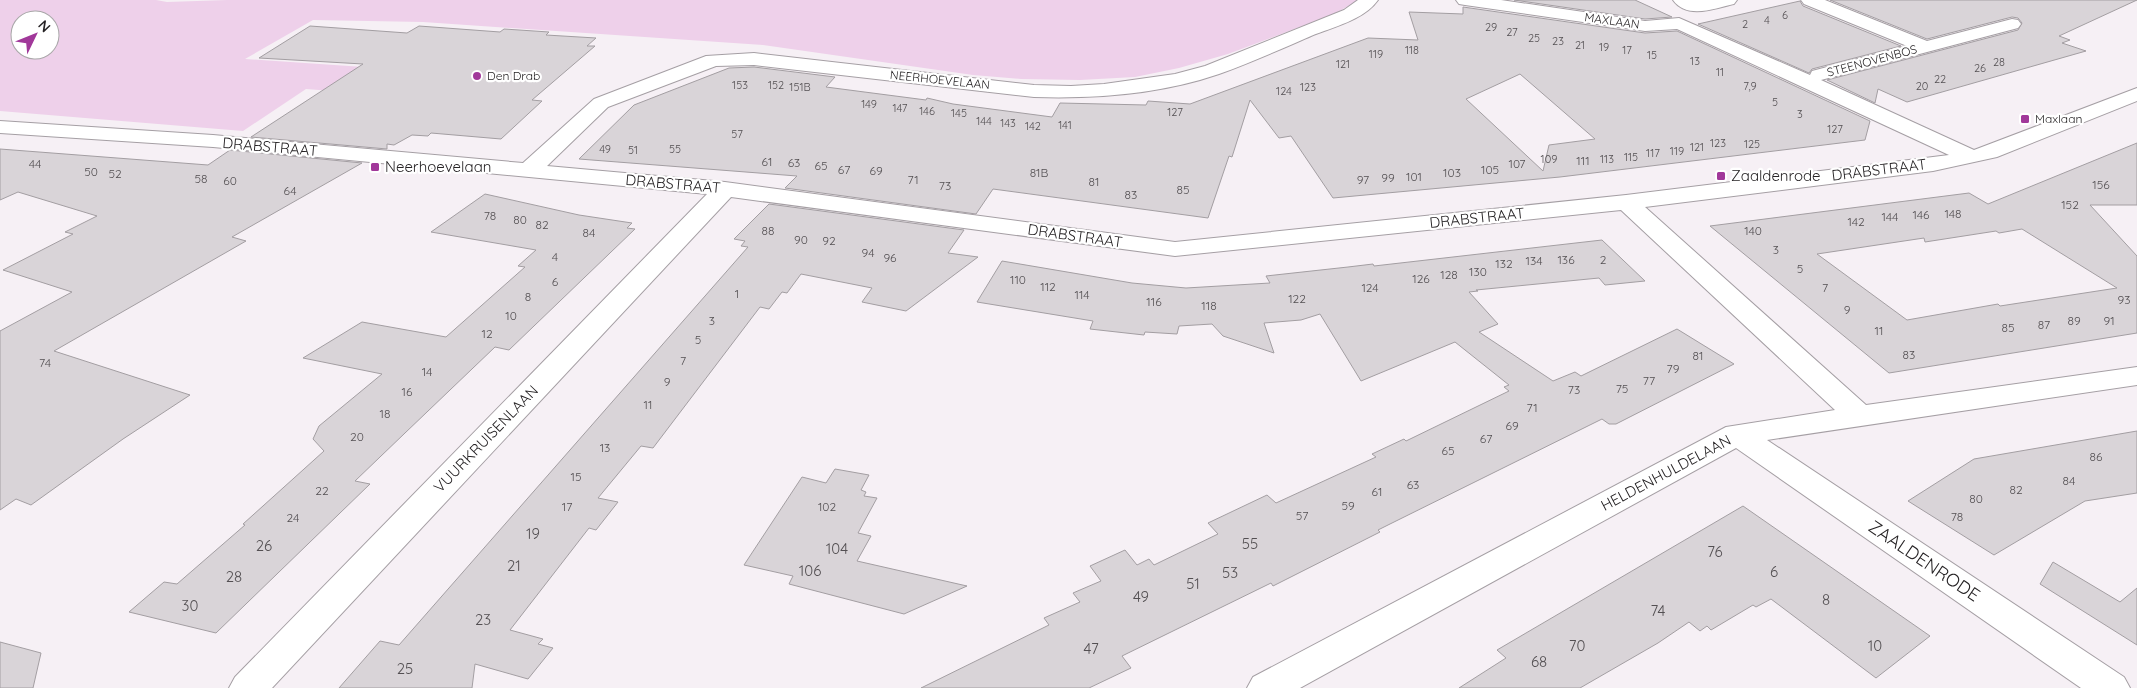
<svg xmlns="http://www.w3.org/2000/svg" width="2137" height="688" font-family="Quicksand,sans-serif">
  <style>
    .green { fill: #eed0ea; fill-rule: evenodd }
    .building { fill: #d9d4d8; stroke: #a39ea2; fill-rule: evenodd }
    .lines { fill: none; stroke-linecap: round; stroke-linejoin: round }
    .street-casing { stroke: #a59fa4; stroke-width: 2 }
    .street { fill: #fff; fill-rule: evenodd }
    .poi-dot { fill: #a1389a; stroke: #fff; stroke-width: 2 }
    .labels { text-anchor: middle; stroke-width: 4.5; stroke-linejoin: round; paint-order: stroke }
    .far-number-label { font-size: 11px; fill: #534f52 }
    .far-street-label { font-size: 12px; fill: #262325; stroke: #fff }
    .far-poi-label { font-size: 12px; fill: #262325; stroke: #fff; text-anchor: start }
    .number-label { font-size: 12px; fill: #534f52 }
    .street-label { font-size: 15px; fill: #262325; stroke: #fff }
    .poi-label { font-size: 15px; fill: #262325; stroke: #fff; text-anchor: start }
    .near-number-label { font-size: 15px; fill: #534f52 }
    .near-street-label { font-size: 18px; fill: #262325; stroke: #fff }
  </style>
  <rect width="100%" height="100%" fill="#f6f0f5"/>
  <!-- green -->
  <path class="green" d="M 0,0 L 156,0 L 167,2 L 227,0 L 1359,0 L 1334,14 L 1228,54 L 1179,68 L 1135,77 L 1080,80 L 1021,79 L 973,75 L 763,45 L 423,22 L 313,20 L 245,59 L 378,68 L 345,92 L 306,89 L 243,131 L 0,111 ZM 20,20 L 50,20 L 50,50 L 20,50 Z"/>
  <!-- building -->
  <g class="building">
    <path d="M 1514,0 L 1635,0 L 1672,17 L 1645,19 Z"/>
    <path d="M 1830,0 L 2137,0 L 2059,36 L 2070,40 L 2062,43 L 2086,51 L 1907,102 L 1878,89 L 1875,103 L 1827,80 L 2018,30 L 2022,23 L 2018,18 L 2012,17 L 1927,39 Z"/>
    <path d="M 1800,1 L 1803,6 L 1901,46 L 1812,69 L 1809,73 L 1698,24 Z"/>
    <path d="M 1463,7 L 1645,33 L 1677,31 L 1870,121 L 1865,140 L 1560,177 L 1333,198 L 1291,136 L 1279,138 L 1250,100 L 1232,157 L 1229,156 L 1208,218 L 993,189 L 976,214 L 785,188 L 797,176 L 579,159 L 634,105 L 729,68 L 754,67 L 835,77 L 826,87 L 926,100 L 927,98 L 953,104 L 1052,117 L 1060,103 L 1146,105 L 1148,101 L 1190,104 L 1368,38 L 1418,40 L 1409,12 L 1463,14 ZM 1520,74 L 1595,139 L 1549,145 L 1543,171 L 1466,99 Z"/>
    <path d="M 310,26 L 407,33 L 419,26 L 500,32 L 504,29 L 549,32 L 546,35 L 596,38 L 587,46 L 595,46 L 532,100 L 542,101 L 501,139 L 431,133 L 428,136 L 412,135 L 394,145 L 387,144 L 387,149 L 251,137 L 363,64 L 259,58 Z"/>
    <path d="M 2137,143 L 2137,205 L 2090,205 L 2137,256 L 2137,333 L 1889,373 L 1710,226 L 1969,193 L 1988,204 ZM 2022,229 L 2117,288 L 2000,306 L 1998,304 L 1907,320 L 1817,254 L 1924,238 L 1925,242 L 1996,231 L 1999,233 Z"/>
    <path d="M 0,149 L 208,165 L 230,150 L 362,163 L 232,237 L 246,241 L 54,351 L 190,395 L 123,439 L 31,505 L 16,499 L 0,510 L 0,331 L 72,292 L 3,270 L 73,234 L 65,232 L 97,216 L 18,192 L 0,200 Z"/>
    <path d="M 485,194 L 579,215 L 632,223 L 627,228 L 635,229 L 509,350 L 495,347 L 405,433 L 355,481 L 370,484 L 216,633 L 129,612 L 164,582 L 177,584 L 245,525 L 243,524 L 324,451 L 313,439 L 319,426 L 382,374 L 303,358 L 362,322 L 446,337 L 525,267 L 518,266 L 536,250 L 431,232 Z"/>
    <path d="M 769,204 L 964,230 L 948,253 L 978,257 L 906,311 L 862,302 L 872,288 L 801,274 L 787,293 L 782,292 L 769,309 L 760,307 L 653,448 L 641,446 L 598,498 L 618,502 L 596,530 L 589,528 L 510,630 L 543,639 L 538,644 L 553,648 L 528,679 L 475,664 L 472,688 L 339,688 L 380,641 L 399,645 L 748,247 L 741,246 L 745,241 L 734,239 Z"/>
    <path d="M 1602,240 L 1645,281 L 1605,285 L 1599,278 L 1476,290 L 1478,291 L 1469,292 L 1498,324 L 1479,332 L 1553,381 L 1575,372 L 1581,376 L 1677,329 L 1734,364 L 1616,424 L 1609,424 L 1602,419 L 1390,524 L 1378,530 L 1380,532 L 1273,586 L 1271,583 L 1122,656 L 1131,668 L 1089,688 L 921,688 L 1049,625 L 1044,618 L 1080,602 L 1073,593 L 1101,581 L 1090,566 L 1125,550 L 1137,565 L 1149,559 L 1154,565 L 1218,534 L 1208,523 L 1267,495 L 1276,503 L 1376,457 L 1372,454 L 1404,439 L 1406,441 L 1509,391 L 1504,387 L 1509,385 L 1455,342 L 1361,381 L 1320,314 L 1301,320 L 1264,323 L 1274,353 L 1223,336 L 1212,324 L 1179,326 L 1177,334 L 1145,332 L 1144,335 L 1090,329 L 1093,321 L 977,302 L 1002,261 L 1132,283 L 1186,288 L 1270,283 L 1266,276 L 1348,267 L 1373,264 L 1374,266 Z"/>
    <path d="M 2137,431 L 2137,493 L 2085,501 L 1994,555 L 1908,501 L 1974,459 Z"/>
    <path d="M 835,469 L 869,475 L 861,490 L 866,492 L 864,496 L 877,498 L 858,533 L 871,536 L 857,561 L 967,586 L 904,614 L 789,584 L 793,576 L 744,565 L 802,477 L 826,483 Z"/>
    <path d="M 1743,506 L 1930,636 L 1876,678 L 1771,599 L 1756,607 L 1753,605 L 1711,630 L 1707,626 L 1700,631 L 1689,622 L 1658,643 L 1580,688 L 1459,688 L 1506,658 L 1497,650 Z"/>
    <path d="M 2053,562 L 2120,602 L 2137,588 L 2137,645 L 2040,584 Z"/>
    <path d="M 0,642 L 41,653 L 33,688 L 0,688 Z"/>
  </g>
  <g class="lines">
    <defs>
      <g id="street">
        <path d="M 1358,0 L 1378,0 C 1364,20 1333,27 1311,36 C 1281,49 1250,63 1219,74 C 1161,94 1095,99 1034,97 L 754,65 L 716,66 L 608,107 L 547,166 L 725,182 L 1175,242 L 1626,195 L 1949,155 L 1677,29 L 1645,31 L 1465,5 L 1459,4 L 1456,0 L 1501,0 L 1645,21 L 1679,18 L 1810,75 L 1812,71 L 1907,46 L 1804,4 L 1801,0 L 1825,0 L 1927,41 L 2012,19 L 2018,20 L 2021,24 L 2018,28 L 1821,80 L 1974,150 L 2137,88 L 2137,101 L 1997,157 L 1933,171 L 1645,207 L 1866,405 L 2137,367 L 2137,385 L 1767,440 L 2124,677 L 2130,688 L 2081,688 L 1736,448 L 1300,688 L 1247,688 L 1253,677 L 1726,427 L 1835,410 L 1621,210 L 1175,256 L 731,197 L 272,688 L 229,688 L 235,677 L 707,194 L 213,147 L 0,133 L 0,121 L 213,135 L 523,163 L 594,99 L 706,56 L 754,53 L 1034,85 L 1071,86 L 1104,84 L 1175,74 L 1205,66 L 1344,10 Z"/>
        <path d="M 1673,0 L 1737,0 L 1734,4 C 1716,8 1687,20 1673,0 Z"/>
      </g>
    </defs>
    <!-- street casing -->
    <use href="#street" class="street-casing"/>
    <!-- street -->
    <use href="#street" class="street"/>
  </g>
  <!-- markers -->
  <g class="poi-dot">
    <circle cx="477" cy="76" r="5"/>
    <rect x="2020" y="114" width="10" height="10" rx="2.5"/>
    <rect x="370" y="162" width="10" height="10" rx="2.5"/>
    <rect x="1716" y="171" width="10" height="10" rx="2.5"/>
  </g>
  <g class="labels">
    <!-- far-number labels -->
    <g class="far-number-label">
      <text x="1785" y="19">6</text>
      <text x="1767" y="24">4</text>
      <text x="1745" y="28">2</text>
      <text x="1491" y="31">29</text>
      <text x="1512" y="36">27</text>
      <text x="1534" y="42">25</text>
      <text x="1558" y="45">23</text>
      <text x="1580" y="49">21</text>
      <text x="1604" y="51">19</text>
      <text x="1412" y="54">118</text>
      <text x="1627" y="54">17</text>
      <text x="1376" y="58">119</text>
      <text x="1652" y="59">15</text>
      <text x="1695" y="65">13</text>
      <text x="1999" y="66">28</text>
      <text x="1343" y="68">121</text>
      <text x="1980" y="72">26</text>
      <text x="1720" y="76">11</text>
      <text x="1940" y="83">22</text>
      <text x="740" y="89">153</text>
      <text x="776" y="89">152</text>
      <text x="1750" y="90">7,9</text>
      <text x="1922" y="90">20</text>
      <text x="800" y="91">151B</text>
      <text x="1308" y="91">123</text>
      <text x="1284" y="95">124</text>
      <text x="1775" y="106">5</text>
      <text x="869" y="108">149</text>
      <text x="900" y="112">147</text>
      <text x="927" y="115">146</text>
      <text x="1175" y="116">127</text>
      <text x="959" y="117">145</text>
      <text x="1800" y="118">3</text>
      <text x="984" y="125">144</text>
      <text x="1008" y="127">143</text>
      <text x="1065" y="129">141</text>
      <text x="1033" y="130">142</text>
      <text x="1835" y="133">127</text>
      <text x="737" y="138">57</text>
      <text x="1718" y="147">123</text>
      <text x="1752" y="148">125</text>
      <text x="1697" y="151">121</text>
      <text x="605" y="153">49</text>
      <text x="675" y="153">55</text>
      <text x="633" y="154">51</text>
      <text x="1677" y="155">119</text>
      <text x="1653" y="157">117</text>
      <text x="1631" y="161">115</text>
      <text x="1549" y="163">109</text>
      <text x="1607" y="163">113</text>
    </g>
    <!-- far-street labels -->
    <g class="far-street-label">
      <text transform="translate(1612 21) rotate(8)" y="4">MAXLAAN</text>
      <text transform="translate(1872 61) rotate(-15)" y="4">STEENOVENBOS</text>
      <text transform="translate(940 80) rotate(6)" y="4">NEERHOEVELAAN</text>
    </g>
    <!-- far-poi labels -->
    <g class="far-poi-label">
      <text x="487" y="80">Den Drab</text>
      <text x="2035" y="123">Maxlaan</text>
    </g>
    <!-- number labels -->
    <g class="number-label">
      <text x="1583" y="165">111</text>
      <text x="767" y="166">61</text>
      <text x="794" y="167">63</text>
      <text x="35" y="168">44</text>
      <text x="1517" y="168">107</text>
      <text x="821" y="170">65</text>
      <text x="844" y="174">67</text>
      <text x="1490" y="174">105</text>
      <text x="876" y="175">69</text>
      <text x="91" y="176">50</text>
      <text x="1039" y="177">81B</text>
      <text x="1452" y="177">103</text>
      <text x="115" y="178">52</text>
      <text x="1414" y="181">101</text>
      <text x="1388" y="182">99</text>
      <text x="201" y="183">58</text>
      <text x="913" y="184">71</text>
      <text x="1363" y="184">97</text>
      <text x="230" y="185">60</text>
      <text x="1094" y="186">81</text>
      <text x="2101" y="189">156</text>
      <text x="945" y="190">73</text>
      <text x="1183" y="194">85</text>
      <text x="290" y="195">64</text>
      <text x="1131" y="199">83</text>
      <text x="2070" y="209">152</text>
      <text x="1953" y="218">148</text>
      <text x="1921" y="219">146</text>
      <text x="490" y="220">78</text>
      <text x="1890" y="221">144</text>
      <text x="520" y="224">80</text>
      <text x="1856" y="226">142</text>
      <text x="542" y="229">82</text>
      <text x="768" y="235">88</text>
      <text x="1753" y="235">140</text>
      <text x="589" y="237">84</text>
      <text x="801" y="244">90</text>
      <text x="829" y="245">92</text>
      <text x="1776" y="254">3</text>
      <text x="868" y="257">94</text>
      <text x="555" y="261">4</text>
      <text x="890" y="262">96</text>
      <text x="1566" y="264">136</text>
      <text x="1603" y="264">2</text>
      <text x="1534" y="265">134</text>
      <text x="1504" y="268">132</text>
      <text x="1800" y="273">5</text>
      <text x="1478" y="276">130</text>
      <text x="1449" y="279">128</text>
      <text x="1421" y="283">126</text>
      <text x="1018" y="284">110</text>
      <text x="555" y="286">6</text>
      <text x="1048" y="291">112</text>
      <text x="1370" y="292">124</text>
      <text x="1825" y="292">7</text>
      <text x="737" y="298">1</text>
      <text x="1082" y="299">114</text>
      <text x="528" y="301">8</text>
      <text x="1297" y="303">122</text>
      <text x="2124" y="304">93</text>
      <text x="1154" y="306">116</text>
      <text x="1209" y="310">118</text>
      <text x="1847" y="314">9</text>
      <text x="511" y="320">10</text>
      <text x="712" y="325">3</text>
      <text x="2074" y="325">89</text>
      <text x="2109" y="325">91</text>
      <text x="2044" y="329">87</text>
      <text x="2008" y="332">85</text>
      <text x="1879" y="335">11</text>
      <text x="487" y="338">12</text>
      <text x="698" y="344">5</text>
      <text x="1909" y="359">83</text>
      <text x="1698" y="360">81</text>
      <text x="683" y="365">7</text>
      <text x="45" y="367">74</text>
      <text x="1673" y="373">79</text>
      <text x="427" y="376">14</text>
      <text x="1649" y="385">77</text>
      <text x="667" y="386">9</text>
      <text x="1622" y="393">75</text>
      <text x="1574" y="394">73</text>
      <text x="407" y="396">16</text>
      <text x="648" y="409">11</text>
      <text x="1532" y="412">71</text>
      <text x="385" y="418">18</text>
      <text x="1512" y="430">69</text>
      <text x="357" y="441">20</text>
      <text x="1486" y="443">67</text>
      <text x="605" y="452">13</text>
      <text x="1448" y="455">65</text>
      <text x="2096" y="461">86</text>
      <text x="576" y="481">15</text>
      <text x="2069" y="485">84</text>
      <text x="1413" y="489">63</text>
      <text x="2016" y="494">82</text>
      <text x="322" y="495">22</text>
      <text x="1377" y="496">61</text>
      <text x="1976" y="503">80</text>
      <text x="1348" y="510">59</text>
      <text x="567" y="511">17</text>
      <text x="827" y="511">102</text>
      <text x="1302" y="520">57</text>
      <text x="1957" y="521">78</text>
      <text x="293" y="522">24</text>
    </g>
    <!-- street labels -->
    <g class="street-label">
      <text transform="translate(270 147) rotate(5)" y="5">DRABSTRAAT</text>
      <text transform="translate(1879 170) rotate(-7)" y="5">DRABSTRAAT</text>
      <text transform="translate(673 184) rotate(5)" y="5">DRABSTRAAT</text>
      <text transform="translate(1477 218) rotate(-6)" y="5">DRABSTRAAT</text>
      <text transform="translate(1075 236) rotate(8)" y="5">DRABSTRAAT</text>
      <text transform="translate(486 439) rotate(-46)" y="5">VUURKRUISENLAAN</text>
      <text transform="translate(1666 473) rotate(-28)" y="5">HELDENHULDELAAN</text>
    </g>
    <!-- poi labels -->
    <g class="poi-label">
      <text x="385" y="172">Neerhoevelaan</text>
      <text x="1731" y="181">Zaaldenrode</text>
    </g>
    <!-- near-number labels -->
    <g class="near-number-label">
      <text x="533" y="539">19</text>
      <text x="1250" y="549">55</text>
      <text x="264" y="551">26</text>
      <text x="837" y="554">104</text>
      <text x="1715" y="557">76</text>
      <text x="514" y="571">21</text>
      <text x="810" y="576">106</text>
      <text x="1774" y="577">6</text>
      <text x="1230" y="578">53</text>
      <text x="234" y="582">28</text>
      <text x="1193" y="589">51</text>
      <text x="1141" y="602">49</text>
      <text x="1826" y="605">8</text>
      <text x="190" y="611">30</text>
      <text x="1658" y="616">74</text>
      <text x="483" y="625">23</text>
      <text x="1577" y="651">70</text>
      <text x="1875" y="651">10</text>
      <text x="1091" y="654">47</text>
      <text x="1539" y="667">68</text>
      <text x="405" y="674">25</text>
    </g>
    <!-- near-street labels -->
    <g class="near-street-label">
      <text transform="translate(1924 561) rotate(34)" y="6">ZAALDENRODE</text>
    </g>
  </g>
  <!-- north arrow -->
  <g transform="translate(35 35) rotate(47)"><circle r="24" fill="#ffffff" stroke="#a8a7a8"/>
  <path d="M0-4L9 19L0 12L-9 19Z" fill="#a1389a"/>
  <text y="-8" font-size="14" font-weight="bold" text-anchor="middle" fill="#262325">N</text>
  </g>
</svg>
